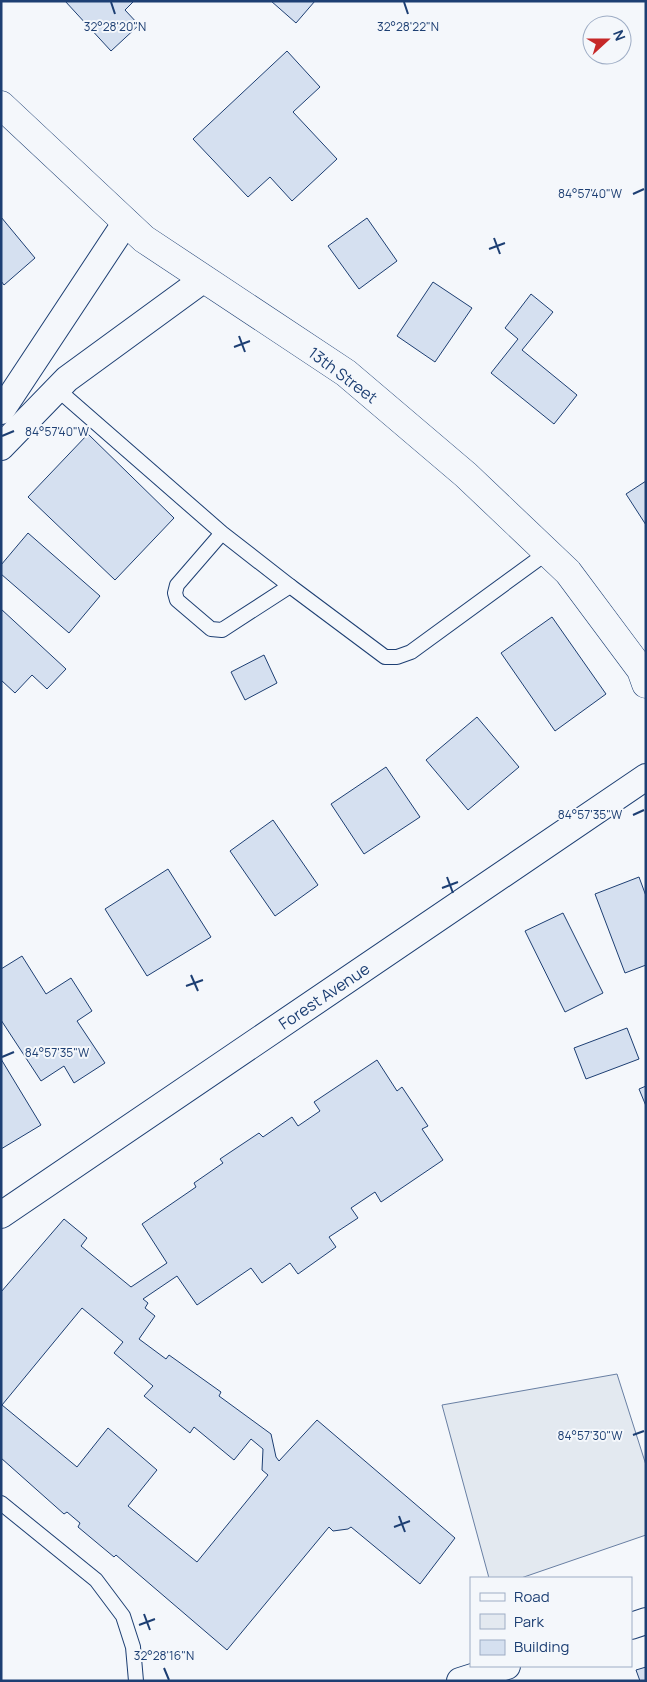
<svg xmlns="http://www.w3.org/2000/svg" width="647" height="1682" font-family="Manrope,sans-serif">
  <style>
    .green { fill: #e3e9f0; stroke: #687fa3 }
    .building { fill: #d5e0f0; stroke: #1d3f73; fill-rule: evenodd }
    .lines { fill: none; stroke-linecap: round; stroke-linejoin: round }
    .service-casing { stroke: #1d3f73; stroke-width: 16 }
    .minor-casing { stroke: #1d3f73; stroke-width: 28 }
    .secondary-casing { stroke: #1d3f73; stroke-width: 29 }
    .service { stroke: #f4f7fb; stroke-width: 14 }
    .minor { stroke: #f4f7fb; stroke-width: 26 }
    .secondary { stroke: #f4f7fb; stroke-width: 28 }
    .ticks { fill: none; stroke: #1d3f73; stroke-width: 2 }
    .labels { text-anchor: middle; stroke-width: 4; stroke-linejoin: round; paint-order: stroke }
    .street-label { font-size: 16px; fill: #1d3f73; stroke: #f4f7fb }
    .ticks-label { font-size: 12px; text-anchor: middle; fill: #1d3f73; stroke: #f4f7fb; stroke-width: 4; stroke-linejoin: round; paint-order: stroke }
  </style>
  <rect width="100%" height="100%" fill="#f4f7fb"/>
  <!-- green -->
  <path class="green" d="M 617,1374 L 646,1465 L 646,1535 L 521,1578 L 489,1578 L 442,1405 Z"/>
  <!-- building -->
  <g class="building">
    <path d="M 65,1 L 134,1 L 125,10 L 139,25 L 111,51 Z"/>
    <path d="M 271,1 L 315,1 L 296,23 Z"/>
    <path d="M 287,51 L 320,87 L 293,112 L 337,159 L 292,201 L 270,177 L 248,197 L 193,139 Z"/>
    <path d="M 1,217 L 35,258 L 4,285 L 1,281 Z"/>
    <path d="M 367,218 L 397,261 L 359,289 L 328,246 Z"/>
    <path d="M 433,282 L 472,308 L 435,362 L 397,336 Z"/>
    <path d="M 531,294 L 553,312 L 522,350 L 577,395 L 554,424 L 491,373 L 518,339 L 505,328 Z"/>
    <path d="M 88,434 L 174,518 L 115,580 L 28,497 Z"/>
    <path d="M 646,481 L 646,525 L 626,494 Z"/>
    <path d="M 28,533 L 100,596 L 69,633 L 1,574 L 1,565 Z"/>
    <path d="M 1,609 L 66,669 L 47,689 L 32,675 L 15,693 L 1,680 Z"/>
    <path d="M 552,617 L 606,694 L 555,731 L 501,653 Z"/>
    <path d="M 264,655 L 277,683 L 245,700 L 231,672 Z"/>
    <path d="M 477,717 L 519,767 L 468,810 L 426,760 Z"/>
    <path d="M 386,767 L 420,817 L 364,854 L 331,804 Z"/>
    <path d="M 273,820 L 318,885 L 275,916 L 230,851 Z"/>
    <path d="M 168,869 L 211,937 L 147,976 L 105,909 Z"/>
    <path d="M 639,877 L 646,896 L 646,965 L 625,973 L 595,894 Z"/>
    <path d="M 563,913 L 603,993 L 565,1012 L 525,931 Z"/>
    <path d="M 22,956 L 46,994 L 71,978 L 92,1011 L 77,1021 L 105,1063 L 74,1083 L 64,1066 L 41,1081 L 1,1020 L 1,969 Z"/>
    <path d="M 627,1028 L 639,1059 L 586,1079 L 574,1048 Z"/>
    <path d="M 1,1059 L 41,1125 L 1,1149 Z"/>
    <path d="M 377,1060 L 397,1091 L 402,1087 L 428,1126 L 422,1129 L 443,1160 L 381,1202 L 375,1192 L 351,1208 L 358,1218 L 329,1237 L 336,1247 L 298,1274 L 290,1263 L 262,1283 L 251,1268 L 197,1305 L 177,1276 L 143,1299 L 148,1303 L 145,1308 L 155,1316 L 139,1339 L 166,1359 L 169,1355 L 221,1392 L 219,1396 L 271,1434 L 276,1457 L 279,1461 L 317,1420 L 455,1538 L 420,1584 L 351,1527 L 348,1529 L 333,1531 L 329,1527 L 227,1650 L 116,1555 L 114,1557 L 78,1527 L 80,1523 L 67,1512 L 64,1514 L 1,1458 L 1,1292 L 64,1219 L 87,1238 L 81,1246 L 131,1287 L 167,1263 L 142,1224 L 196,1187 L 194,1183 L 223,1163 L 220,1159 L 259,1133 L 263,1137 L 292,1117 L 298,1126 L 320,1111 L 314,1102 ZM 82,1308 L 123,1342 L 114,1353 L 153,1386 L 144,1396 L 190,1433 L 194,1427 L 234,1460 L 251,1439 L 263,1449 L 262,1470 L 268,1475 L 197,1562 L 128,1506 L 157,1470 L 108,1428 L 77,1467 L 2,1405 Z"/>
    <path d="M 646,1086 L 646,1106 L 639,1089 Z"/>
    <path d="M 646,1667 L 646,1681 L 640,1681 L 636,1670 Z"/>
  </g>
  <g class="lines">
    <defs>
      <g id="service">
        <path d="M 57,389 L 222,533 L 177,585 L 175,593 L 177,600 L 211,629 L 222,630 L 290,586 L 222,533"/>
        <path d="M 290,586 L 385,657 L 397,657 L 411,652 L 548,552"/>
        <path d="M 1,1503 L 96,1580 L 123,1616 L 133,1647 L 136,1681"/>
      </g>
      <g id="minor">
        <path d="M 1,411 L 126,222"/>
        <path d="M 1,447 L 67,379 L 204,279"/>
        <path d="M 1,1215 L 646,777"/>
        <path d="M 631,1626 L 646,1621"/>
        <path d="M 460,1681 L 507,1666"/>
      </g>
      <path id="secondary" d="M 1,105 L 144,239 L 346,373 L 466,475 L 568,572 L 641,670 L 646,684"/>
    </defs>
    <!-- service casing -->
    <use href="#service" class="service-casing"/>
    <!-- minor casing -->
    <use href="#minor" class="minor-casing"/>
    <!-- secondary casing -->
    <use href="#secondary" class="secondary-casing"/>
    <!-- service -->
    <use href="#service" class="service"/>
    <!-- minor -->
    <use href="#minor" class="minor"/>
    <!-- secondary -->
    <use href="#secondary" class="secondary"/>
  </g>
  <!-- ticks -->
  <path class="ticks" d="M 111,2 L 115,14M 404,2 L 408,14M 633,194 L 644,189M 494,238 L 500,254M 489,249 L 505,243M 239,336 L 245,352M 234,347 L 250,341M 2,436 L 14,431M 633,815 L 644,810M 447,877 L 453,893M 442,888 L 458,882M 191,975 L 198,991M 186,986 L 203,980M 2,1057 L 14,1052M 633,1435 L 644,1431M 399,1516 L 405,1532M 394,1527 L 410,1521M 144,1614 L 150,1630M 139,1625 L 155,1619M 164,1668 L 169,1680"/>
  <g class="labels">
    <!-- street labels -->
    <g class="street-label">
      <text transform="translate(343 375) rotate(37)" y="6">13th Street</text>
      <text transform="translate(324 996) rotate(-34)" y="6">Forest Avenue</text>
    </g>
  </g>
  <g class="ticks-label">
    <text x="115" y="31">32°28'20"N</text>
    <text x="408" y="31">32°28'22"N</text>
    <text x="590" y="198">84°57'40"W</text>
    <text x="57" y="436">84°57'40"W</text>
    <text x="590" y="819">84°57'35"W</text>
    <text x="57" y="1057">84°57'35"W</text>
    <text x="590" y="1440">84°57'30"W</text>
    <text x="164" y="1660">32°28'16"N</text>
  </g>
  <!-- border -->
  <rect width="647" height="1682" fill="none" stroke="#1d3f73" stroke-width="5"/>
  <!-- legend -->
  <rect x="470" y="1577" width="162" height="90" fill="#f4f7fb" stroke="#9eadc5"/>
  <rect x="480" y="1593" width="25" height="8" fill="#f4f7fb" stroke="#9eadc5"/>
  <text x="514" y="1602" font-size="15" fill="#1d3f73">Road</text>
  <rect x="480" y="1614" width="25" height="15" fill="#e3e9f0" stroke="#9eadc5"/>
  <text x="514" y="1627" font-size="15" fill="#1d3f73">Park</text>
  <rect x="480" y="1640" width="25" height="15" fill="#d5e0f0" stroke="#9eadc5"/>
  <text x="514" y="1652" font-size="15" fill="#1d3f73">Building</text>
  <!-- north arrow -->
  <g transform="translate(607 40) rotate(69)"><circle r="24" fill="#f4f7fb" stroke="#9eadc5"/>
  <path d="M0-4L9 19L0 12L-9 19Z" fill="#c62828"/>
  <text y="-8" font-size="14" font-weight="bold" text-anchor="middle" fill="#1d3f73">N</text>
  </g>
</svg>
